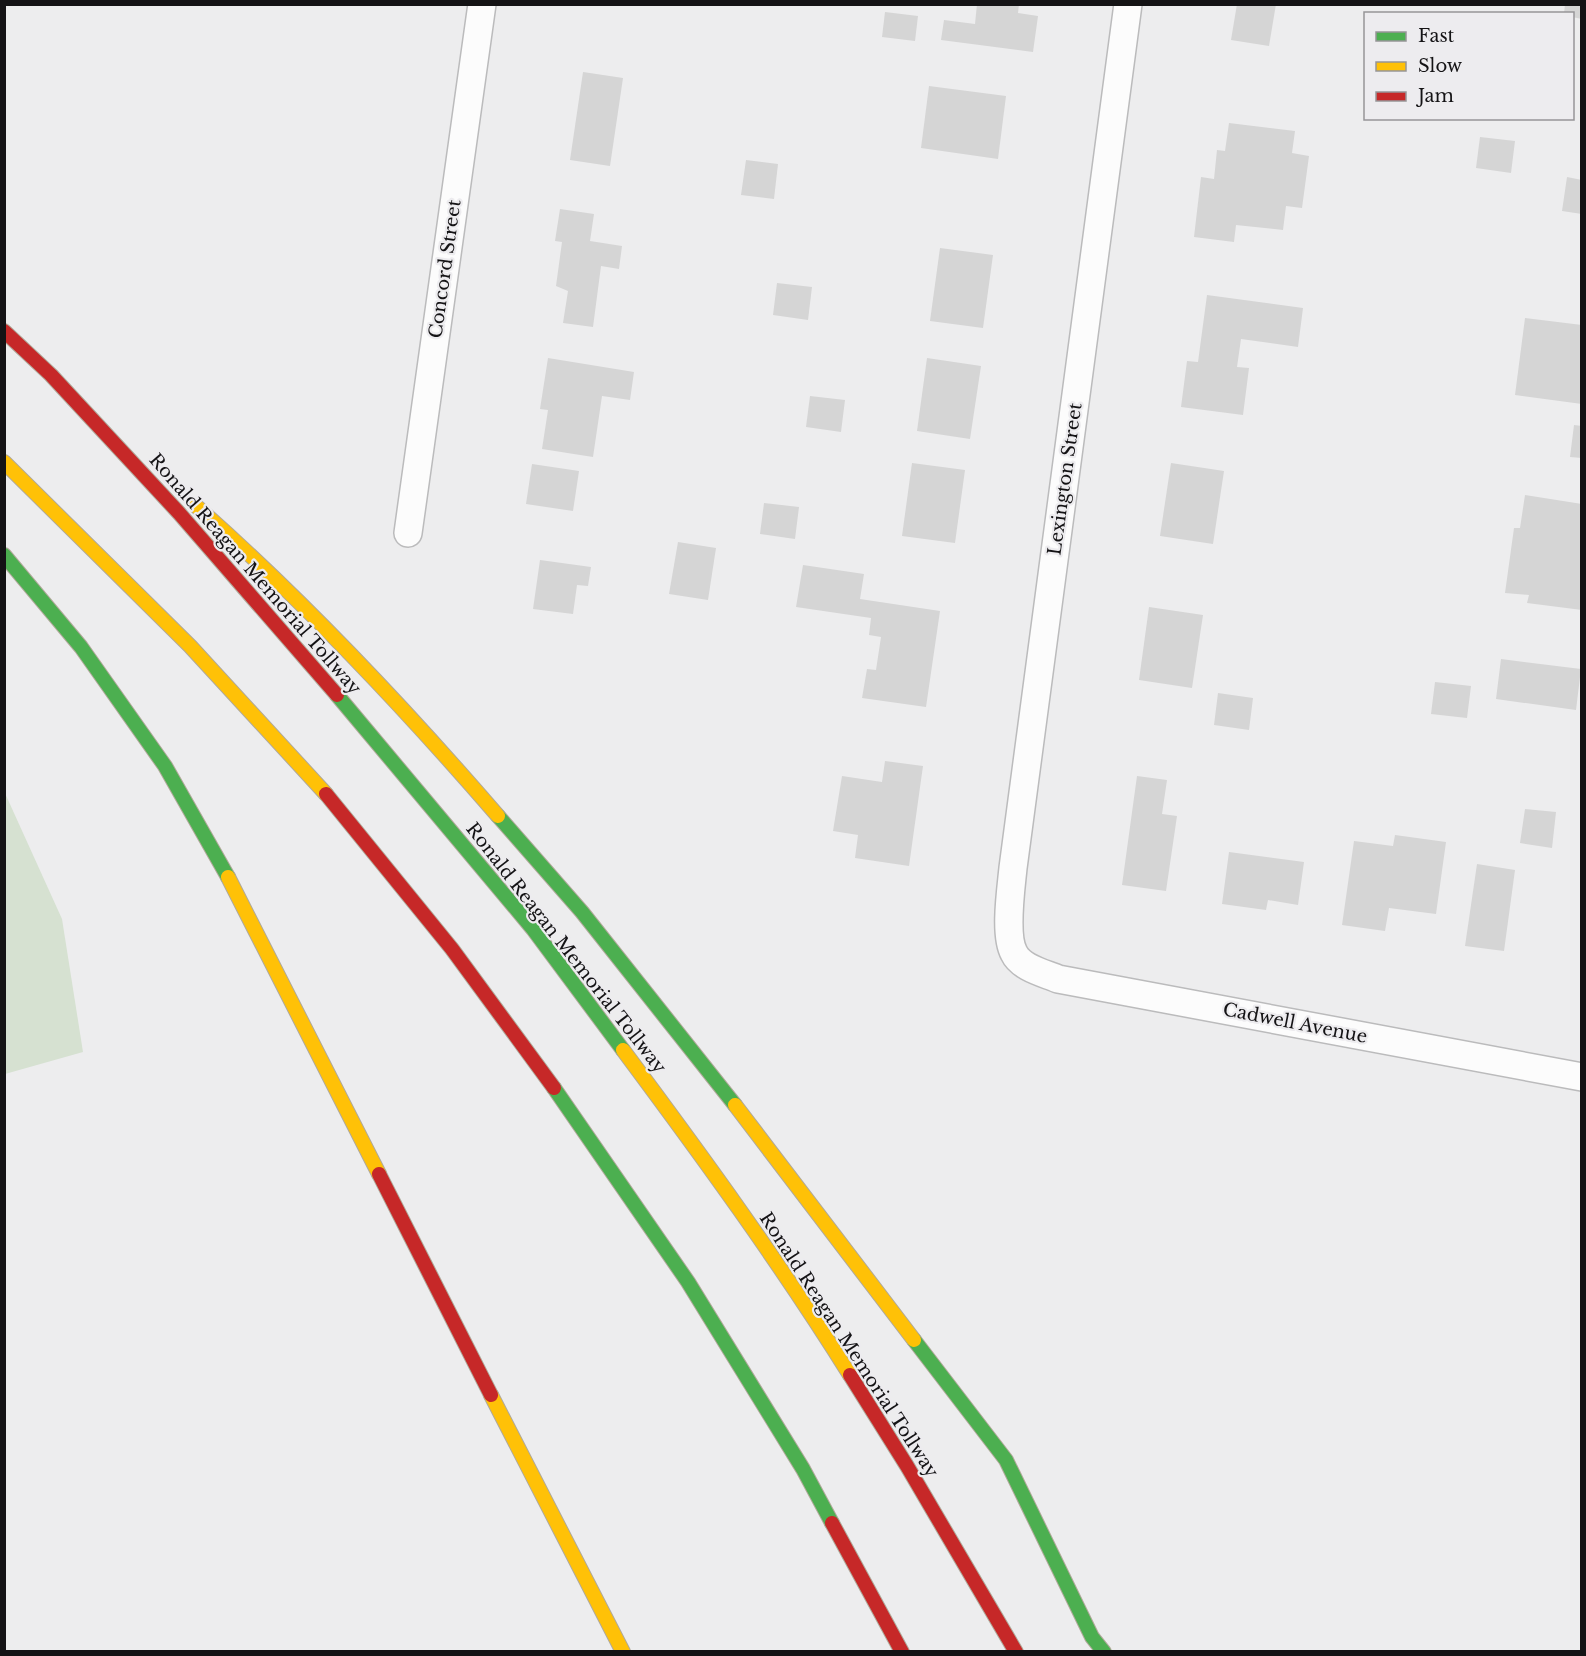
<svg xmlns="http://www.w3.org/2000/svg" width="1586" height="1656" font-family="'Libre Baskerville',serif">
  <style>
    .green { fill: #d6e1d1 }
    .building { fill: #d5d5d5 }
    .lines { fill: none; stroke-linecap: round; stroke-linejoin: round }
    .street-casing { stroke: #bbbbbc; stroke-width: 30 }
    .fast-casing { stroke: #b0a99a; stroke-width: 16 }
    .slow-casing { stroke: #b0a99a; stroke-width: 16 }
    .jam-casing { stroke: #b0a99a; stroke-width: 16 }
    .street { stroke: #fcfcfc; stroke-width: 27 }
    .fast { stroke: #4caf50; stroke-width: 14 }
    .slow { stroke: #ffc107; stroke-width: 14 }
    .jam { stroke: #c62828; stroke-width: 14 }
    .labels { text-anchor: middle; stroke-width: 4.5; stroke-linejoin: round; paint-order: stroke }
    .street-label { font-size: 18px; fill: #141315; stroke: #edecef }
  </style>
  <rect width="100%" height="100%" fill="#ededee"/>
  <!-- green -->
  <path class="green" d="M 4,791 L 62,919 L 83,1052 L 5,1074 Z"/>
  <!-- building -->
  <g class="building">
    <path d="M 977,4 L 1019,4 L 1018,13 L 1038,16 L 1033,52 L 941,40 L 944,20 L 975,24 Z"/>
    <path d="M 1237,4 L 1276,4 L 1269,46 L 1231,40 Z"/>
    <path d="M 1565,4 L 1582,4 L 1582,19 L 1572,17 L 1572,14 L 1564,14 Z"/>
    <path d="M 885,12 L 918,16 L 915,41 L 882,37 Z"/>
    <path d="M 583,72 L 623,78 L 610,166 L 570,160 Z"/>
    <path d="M 929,86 L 1006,96 L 998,159 L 921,148 Z"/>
    <path d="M 1229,123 L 1295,131 L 1292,153 L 1309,156 L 1302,208 L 1286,206 L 1283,230 L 1236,225 L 1234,242 L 1194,237 L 1201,177 L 1214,179 L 1217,150 L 1225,151 Z"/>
    <path d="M 1480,137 L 1515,141 L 1511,173 L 1476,168 Z"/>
    <path d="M 746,160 L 778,164 L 774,199 L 741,195 Z"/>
    <path d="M 1567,177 L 1582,180 L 1582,214 L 1562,211 Z"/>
    <path d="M 560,209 L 594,214 L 590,241 L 622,246 L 619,269 L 601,266 L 593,327 L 563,323 L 568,291 L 556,286 L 562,242 L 555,241 Z"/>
    <path d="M 940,248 L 993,255 L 983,328 L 930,321 Z"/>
    <path d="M 777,283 L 812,287 L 808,320 L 773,315 Z"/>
    <path d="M 1207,295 L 1303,308 L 1298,347 L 1241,339 L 1237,367 L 1249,368 L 1243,415 L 1181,407 L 1187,361 L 1198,362 Z"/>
    <path d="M 1525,318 L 1582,325 L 1582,404 L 1515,395 Z"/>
    <path d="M 548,358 L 634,372 L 630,400 L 602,396 L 593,457 L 542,449 L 548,410 L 540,409 Z"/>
    <path d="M 927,358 L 981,366 L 970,439 L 917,431 Z"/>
    <path d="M 810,396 L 845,400 L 841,432 L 806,427 Z"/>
    <path d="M 1574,425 L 1582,426 L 1582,458 L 1570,457 Z"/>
    <path d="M 912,463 L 965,470 L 955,543 L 902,536 Z"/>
    <path d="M 1171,463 L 1224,471 L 1213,544 L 1160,536 Z"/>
    <path d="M 532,464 L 579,471 L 573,511 L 526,504 Z"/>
    <path d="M 1525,495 L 1582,504 L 1582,610 L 1527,603 L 1529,595 L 1505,593 L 1514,528 L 1520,528 Z"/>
    <path d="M 764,503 L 799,507 L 795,539 L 760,534 Z"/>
    <path d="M 678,542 L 716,548 L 708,600 L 669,594 Z"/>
    <path d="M 540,560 L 591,567 L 588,586 L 577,585 L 573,614 L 533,609 Z"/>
    <path d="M 803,565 L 864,574 L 860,599 L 940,611 L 926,707 L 862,698 L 867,669 L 876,670 L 881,637 L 869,635 L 871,618 L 796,607 Z"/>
    <path d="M 1149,607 L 1203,615 L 1192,688 L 1139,680 Z"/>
    <path d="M 1501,659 L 1581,669 L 1576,710 L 1496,699 Z"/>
    <path d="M 1435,682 L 1471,686 L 1467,718 L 1431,714 Z"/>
    <path d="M 1218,693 L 1253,698 L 1249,730 L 1214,725 Z"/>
    <path d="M 885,761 L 923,766 L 909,866 L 855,858 L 858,835 L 833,831 L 842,776 L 882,782 Z"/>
    <path d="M 1137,776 L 1167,780 L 1162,814 L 1177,816 L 1166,891 L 1122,885 Z"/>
    <path d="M 1525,809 L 1556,812 L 1552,848 L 1520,843 Z"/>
    <path d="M 1395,835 L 1446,842 L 1436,914 L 1389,908 L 1385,931 L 1342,925 L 1354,841 L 1393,846 Z"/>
    <path d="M 1229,852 L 1304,862 L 1298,905 L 1268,900 L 1266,910 L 1222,904 Z"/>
    <path d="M 1477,864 L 1515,870 L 1504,951 L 1465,946 Z"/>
  </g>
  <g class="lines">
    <defs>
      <g id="street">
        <path d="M 1128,4 L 1013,868 C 1011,889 1004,935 1014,953 C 1021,968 1044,973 1058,979 L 1582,1077"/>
        <path d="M 408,533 L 482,4"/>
      </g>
      <g id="fast">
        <path d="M 4,555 L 81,647 L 165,766 L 228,877"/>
        <path d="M 337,695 L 533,929 L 623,1050"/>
        <path d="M 498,816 L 582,912 L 735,1105"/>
        <path d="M 554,1088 L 688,1282 L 803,1469 L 832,1523"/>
        <path d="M 914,1340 L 1006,1460 L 1092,1637 L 1104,1652"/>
      </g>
      <g id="slow">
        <path d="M 4,462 L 190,646 L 326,794"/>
        <path d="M 195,505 C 304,601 403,706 498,816"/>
        <path d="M 228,877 L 379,1174"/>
        <path d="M 623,1050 C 702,1156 780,1263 850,1375"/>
        <path d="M 735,1105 L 914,1340"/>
        <path d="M 491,1395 L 623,1652"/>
      </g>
      <g id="jam">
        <path d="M 4,331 L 51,375 L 179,513 L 337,695"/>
        <path d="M 326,794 L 452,949 L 554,1088"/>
        <path d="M 379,1174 L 491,1395"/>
        <path d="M 850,1375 L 907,1466 L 1016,1652"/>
        <path d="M 832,1523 L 902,1652"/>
      </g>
    </defs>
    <!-- street casing -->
    <use href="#street" class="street-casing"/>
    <!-- fast casing -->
    <use href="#fast" class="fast-casing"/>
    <!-- slow casing -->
    <use href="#slow" class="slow-casing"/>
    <!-- jam casing -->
    <use href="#jam" class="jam-casing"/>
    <!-- street -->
    <use href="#street" class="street"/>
    <!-- fast -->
    <use href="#fast" class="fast"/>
    <!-- slow -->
    <use href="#slow" class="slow"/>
    <!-- jam -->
    <use href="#jam" class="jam"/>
  </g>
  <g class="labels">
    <!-- street labels -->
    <g class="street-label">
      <text transform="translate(445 269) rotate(-82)" y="6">Concord Street</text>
      <text transform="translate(1065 479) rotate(-82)" y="6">Lexington Street</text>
      <text transform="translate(255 574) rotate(49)" y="6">Ronald Reagan Memorial Tollway</text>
      <text transform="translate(566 948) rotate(52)" y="6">Ronald Reagan Memorial Tollway</text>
      <text transform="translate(1295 1023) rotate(11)" y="6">Cadwell Avenue</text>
      <text transform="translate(849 1345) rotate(57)" y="6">Ronald Reagan Memorial Tollway</text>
    </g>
  </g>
  <!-- border -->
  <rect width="1586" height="1656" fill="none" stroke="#141315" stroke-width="12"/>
  <!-- legend -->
  <rect x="1364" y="12" width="210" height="108" fill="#edecef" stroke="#969598" stroke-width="1.5"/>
  <rect x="1376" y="32" width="30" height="9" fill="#4caf50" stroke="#969598" stroke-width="1.5"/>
  <text x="1418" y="42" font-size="18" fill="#141315">Fast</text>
  <rect x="1376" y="62" width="30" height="9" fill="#ffc107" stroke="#969598" stroke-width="1.5"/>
  <text x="1418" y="72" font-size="18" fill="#141315">Slow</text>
  <rect x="1376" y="92" width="30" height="9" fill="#c62828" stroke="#969598" stroke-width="1.5"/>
  <text x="1418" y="102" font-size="18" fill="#141315">Jam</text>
</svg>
